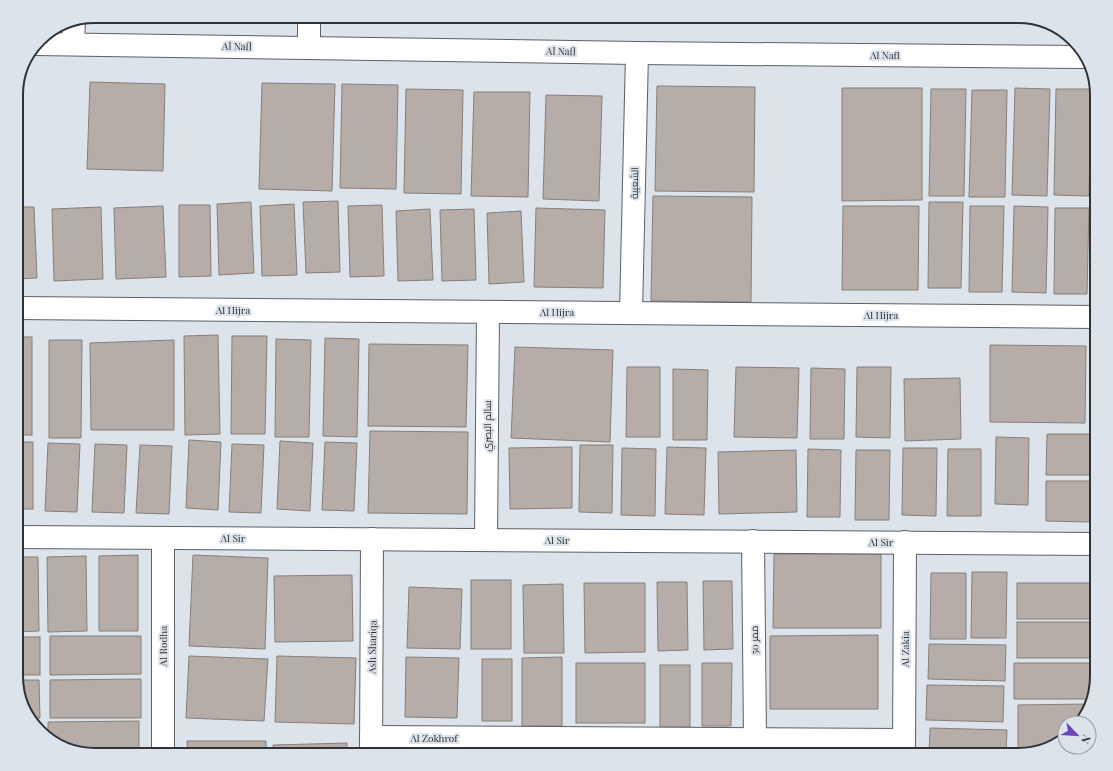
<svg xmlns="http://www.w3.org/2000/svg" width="1113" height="771" font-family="'Playfair Display',Cairo,serif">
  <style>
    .building { fill: #b6ada8; stroke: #867f79 }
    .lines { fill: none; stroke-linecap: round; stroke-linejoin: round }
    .minor-casing { stroke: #5b6167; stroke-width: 24 }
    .minor { stroke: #fff; stroke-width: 22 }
    .labels { text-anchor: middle; stroke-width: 4; stroke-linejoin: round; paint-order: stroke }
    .street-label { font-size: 10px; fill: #303335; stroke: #dce3ea }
    .rim { fill: none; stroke: #303335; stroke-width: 2 }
  </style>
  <rect width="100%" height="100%" fill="#dce3ea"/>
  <!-- building -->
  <g class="building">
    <rect x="553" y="16" width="31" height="3"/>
    <path d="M 596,16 L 632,16 L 632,19 L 596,20 Z"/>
    <path d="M 681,16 L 756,16 L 756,19 L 681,18 Z"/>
    <path d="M 764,16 L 840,16 L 840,18 Z"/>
    <path d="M 90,82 L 165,84 L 163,171 L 87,169 Z"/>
    <path d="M 262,83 L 335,84 L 332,191 L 259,189 Z"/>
    <path d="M 342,84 L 398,85 L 396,189 L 340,188 Z"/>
    <path d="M 657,86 L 755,87 L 754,192 L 655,191 Z"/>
    <path d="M 842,88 L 922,88 L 922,200 L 842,201 Z"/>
    <path d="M 1015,88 L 1050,89 L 1047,196 L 1012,195 Z"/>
    <path d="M 406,89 L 463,90 L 461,194 L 404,193 Z"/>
    <path d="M 931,89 L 966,89 L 964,196 L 929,196 Z"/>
    <path d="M 1056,89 L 1091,89 L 1089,196 L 1054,195 Z"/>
    <path d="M 972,90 L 1007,90 L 1005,197 L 969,197 Z"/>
    <path d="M 474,92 L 530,92 L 528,197 L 471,196 Z"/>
    <path d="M 546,95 L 602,96 L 599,201 L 543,199 Z"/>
    <path d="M 653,196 L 752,197 L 751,302 L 651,301 Z"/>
    <path d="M 338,201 L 340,272 L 306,273 L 303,202 Z"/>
    <path d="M 251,202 L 254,273 L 219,275 L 217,204 Z"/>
    <path d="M 929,202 L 963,202 L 961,288 L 928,288 Z"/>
    <path d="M 294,204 L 297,275 L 262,276 L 260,206 Z"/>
    <path d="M 179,205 L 210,205 L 211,276 L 179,277 Z"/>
    <path d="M 382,205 L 384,276 L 350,277 L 348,206 Z"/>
    <path d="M 163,206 L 166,277 L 116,279 L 114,208 Z"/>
    <path d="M 843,206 L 919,206 L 918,290 L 842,290 Z"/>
    <path d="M 970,206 L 1004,206 L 1002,292 L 969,292 Z"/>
    <path d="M 1014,206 L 1048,207 L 1046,293 L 1012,292 Z"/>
    <path d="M 16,207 L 34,207 L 37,278 L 16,279 Z"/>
    <path d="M 101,207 L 103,279 L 54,281 L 52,209 Z"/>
    <path d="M 536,208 L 605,210 L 603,288 L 534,287 Z"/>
    <path d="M 1055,208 L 1089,208 L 1087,294 L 1054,294 Z"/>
    <path d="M 430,209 L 433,280 L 398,281 L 396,211 Z"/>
    <path d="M 474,209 L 476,280 L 442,281 L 440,210 Z"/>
    <path d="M 521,211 L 524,282 L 489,284 L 487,213 Z"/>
    <path d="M 218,335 L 220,434 L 185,435 L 184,336 Z"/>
    <path d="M 232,336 L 267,336 L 265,434 L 231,434 Z"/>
    <rect x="16" y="337" width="16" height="98"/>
    <path d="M 325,338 L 359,339 L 357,437 L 323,436 Z"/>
    <path d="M 276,339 L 311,340 L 309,437 L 275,437 Z"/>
    <path d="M 49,340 L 82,340 L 81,438 L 49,438 Z"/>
    <path d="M 174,340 L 174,430 L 91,430 L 90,343 Z"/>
    <path d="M 369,344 L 468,345 L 466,427 L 368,426 Z"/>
    <path d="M 990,345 L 1086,346 L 1085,423 L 990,422 Z"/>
    <path d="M 515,347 L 613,350 L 610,442 L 511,438 Z"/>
    <path d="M 627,367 L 660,367 L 660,437 L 626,437 Z"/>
    <path d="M 736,367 L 799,368 L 797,438 L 734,437 Z"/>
    <path d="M 857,367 L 891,367 L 890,438 L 856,437 Z"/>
    <path d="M 811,368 L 845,369 L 844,439 L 810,439 Z"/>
    <path d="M 673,369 L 708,370 L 707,440 L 673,440 Z"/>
    <path d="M 960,378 L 961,439 L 905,441 L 904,379 Z"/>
    <path d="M 370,431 L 468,432 L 467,514 L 368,513 Z"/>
    <path d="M 1047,434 L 1092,434 L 1091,475 L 1046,475 Z"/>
    <path d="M 996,437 L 1029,438 L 1028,505 L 995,504 Z"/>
    <path d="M 189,440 L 221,442 L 218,510 L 186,508 Z"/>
    <path d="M 280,441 L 313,443 L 310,511 L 277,509 Z"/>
    <rect x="16" y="442" width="17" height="67"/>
    <path d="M 325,442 L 357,443 L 354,511 L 322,510 Z"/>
    <path d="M 48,443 L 80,444 L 77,512 L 45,511 Z"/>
    <path d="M 95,444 L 127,445 L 124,513 L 92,512 Z"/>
    <path d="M 232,444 L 264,445 L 261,513 L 229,512 Z"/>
    <path d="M 140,445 L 172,446 L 169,514 L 136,513 Z"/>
    <path d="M 580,445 L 613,445 L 612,513 L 579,512 Z"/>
    <path d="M 572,447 L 572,508 L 510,509 L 509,448 Z"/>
    <path d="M 667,447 L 706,448 L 704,515 L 665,514 Z"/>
    <path d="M 622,448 L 656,449 L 655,516 L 621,515 Z"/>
    <path d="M 903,448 L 937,448 L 936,516 L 902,515 Z"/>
    <path d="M 808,449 L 841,450 L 840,517 L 807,517 Z"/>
    <path d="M 948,449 L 981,449 L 981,516 L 947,516 Z"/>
    <path d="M 796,450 L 797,512 L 719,514 L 718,452 Z"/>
    <path d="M 856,450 L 890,450 L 889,520 L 855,520 Z"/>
    <path d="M 1046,481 L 1091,481 L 1090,522 L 1046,521 Z"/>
    <path d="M 774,554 L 881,554 L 881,628 L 773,628 Z"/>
    <path d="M 138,555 L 138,631 L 99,631 L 99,556 Z"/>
    <path d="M 193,555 L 268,558 L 265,649 L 189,646 Z"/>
    <path d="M 86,556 L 87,631 L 48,632 L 47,557 Z"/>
    <path d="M 16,557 L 38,557 L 39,631 L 16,632 Z"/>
    <path d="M 972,572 L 1007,572 L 1006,638 L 971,638 Z"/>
    <path d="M 931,573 L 966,573 L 966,639 L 930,639 Z"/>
    <path d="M 352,575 L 353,641 L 275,642 L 274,576 Z"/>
    <rect x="471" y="580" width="40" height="69"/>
    <path d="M 703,581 L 732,581 L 733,649 L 704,650 Z"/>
    <path d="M 657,582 L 687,582 L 688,650 L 658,651 Z"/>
    <path d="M 584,583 L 645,583 L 645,652 L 585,653 Z"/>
    <rect x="1017" y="583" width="80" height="36"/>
    <path d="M 563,584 L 564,653 L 524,653 L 523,585 Z"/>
    <path d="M 409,587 L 462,589 L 460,649 L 407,648 Z"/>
    <rect x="1017" y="622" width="80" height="36"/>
    <path d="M 878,635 L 878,709 L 770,709 L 770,636 Z"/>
    <path d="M 50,636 L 141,636 L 141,674 L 50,675 Z"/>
    <rect x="16" y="637" width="24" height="38"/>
    <path d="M 929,644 L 1006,645 L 1005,681 L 928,679 Z"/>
    <path d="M 189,656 L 268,659 L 264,721 L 186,718 Z"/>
    <path d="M 277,656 L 356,658 L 354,724 L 275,722 Z"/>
    <path d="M 406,657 L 459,658 L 457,718 L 405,717 Z"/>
    <path d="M 562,657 L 562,726 L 522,726 L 522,658 Z"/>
    <rect x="482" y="659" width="30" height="62"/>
    <rect x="576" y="663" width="69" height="60"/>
    <path d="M 702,663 L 732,663 L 731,726 L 702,726 Z"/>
    <path d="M 1014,663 L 1096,663 L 1096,680 L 1090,699 L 1014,699 Z"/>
    <rect x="660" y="665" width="30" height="62"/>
    <path d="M 141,679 L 141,718 L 50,718 L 50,680 Z"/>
    <path d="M 16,680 L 39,680 L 40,718 L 29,718 L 27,715 Z"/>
    <path d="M 927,685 L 1004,686 L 1003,722 L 926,720 Z"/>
    <path d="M 1088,704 L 1083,720 L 1080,723 L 1065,723 L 1065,737 L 1057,744 L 1018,755 L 1018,705 Z"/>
    <path d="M 139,721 L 139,755 L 96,755 L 51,741 L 48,738 L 48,722 Z"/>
    <path d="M 930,728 L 1007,730 L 1006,755 L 929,755 Z"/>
    <path d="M 187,741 L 266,741 L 266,755 L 188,755 Z"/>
    <path d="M 347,743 L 347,755 L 273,755 L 273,745 Z"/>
  </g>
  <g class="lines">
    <defs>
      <g id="minor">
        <path d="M 73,43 L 74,20"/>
        <path d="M 36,44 L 637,53 L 1086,57"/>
        <path d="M 309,47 L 309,16"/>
        <path d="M 16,308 L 1097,317"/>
        <path d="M 631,313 L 637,53"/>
        <path d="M 16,537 L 1097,544"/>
        <path d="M 486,540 L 488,312"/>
        <path d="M 753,541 L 755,739"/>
        <path d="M 371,737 L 904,740"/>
        <path d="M 904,754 L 905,542"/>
        <path d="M 163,755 L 163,538"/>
        <path d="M 371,755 L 372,539"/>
      </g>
    </defs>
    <!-- minor casing -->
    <use href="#minor" class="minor-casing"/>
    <!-- minor -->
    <use href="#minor" class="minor"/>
  </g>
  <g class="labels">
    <!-- street labels -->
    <g class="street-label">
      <text transform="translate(237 46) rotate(1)" y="4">Al Nafl</text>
      <text transform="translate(561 51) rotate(1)" y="4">Al Nafl</text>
      <text x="885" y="59">Al Nafl</text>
      <text transform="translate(634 183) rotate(-89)" y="4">الشعيبة</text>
      <text x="233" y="314">Al Hijra</text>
      <text x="557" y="316">Al Hijra</text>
      <text x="881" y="319">Al Hijra</text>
      <text transform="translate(487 426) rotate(-90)" y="4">سالم البصري</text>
      <text x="233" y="542">Al Sir</text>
      <text x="557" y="544">Al Sir</text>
      <text x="881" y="546">Al Sir</text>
      <text transform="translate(754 640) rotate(-91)" y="4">ممر 50</text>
      <text transform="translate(163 646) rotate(-90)" y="4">Al Rodha</text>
      <text transform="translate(372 647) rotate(-89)" y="4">Ash Shariqa</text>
      <text transform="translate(905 649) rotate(-90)" y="4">Al Zakia</text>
      <text x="434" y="742">Al Zokhrof</text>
    </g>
  </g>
  <!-- crop -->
  <path d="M0 0H1113V771H0ZM95 23H1018A72 72 0 0 1 1090 95V676A72 72 0 0 1 1018 748H95A72 72 0 0 1 23 676V95A72 72 0 0 1 95 23Z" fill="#dce3ea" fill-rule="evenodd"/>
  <path class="rim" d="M95 23H1018A72 72 0 0 1 1090 95V676A72 72 0 0 1 1018 748H95A72 72 0 0 1 23 676V95A72 72 0 0 1 95 23Z"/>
  <!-- north arrow -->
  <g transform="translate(1077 735) rotate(115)"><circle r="19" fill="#dce3ea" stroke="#979da2"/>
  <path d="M0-3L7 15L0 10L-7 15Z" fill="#6b47bf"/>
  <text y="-6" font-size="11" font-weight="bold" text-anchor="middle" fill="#303335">N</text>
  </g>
</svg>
